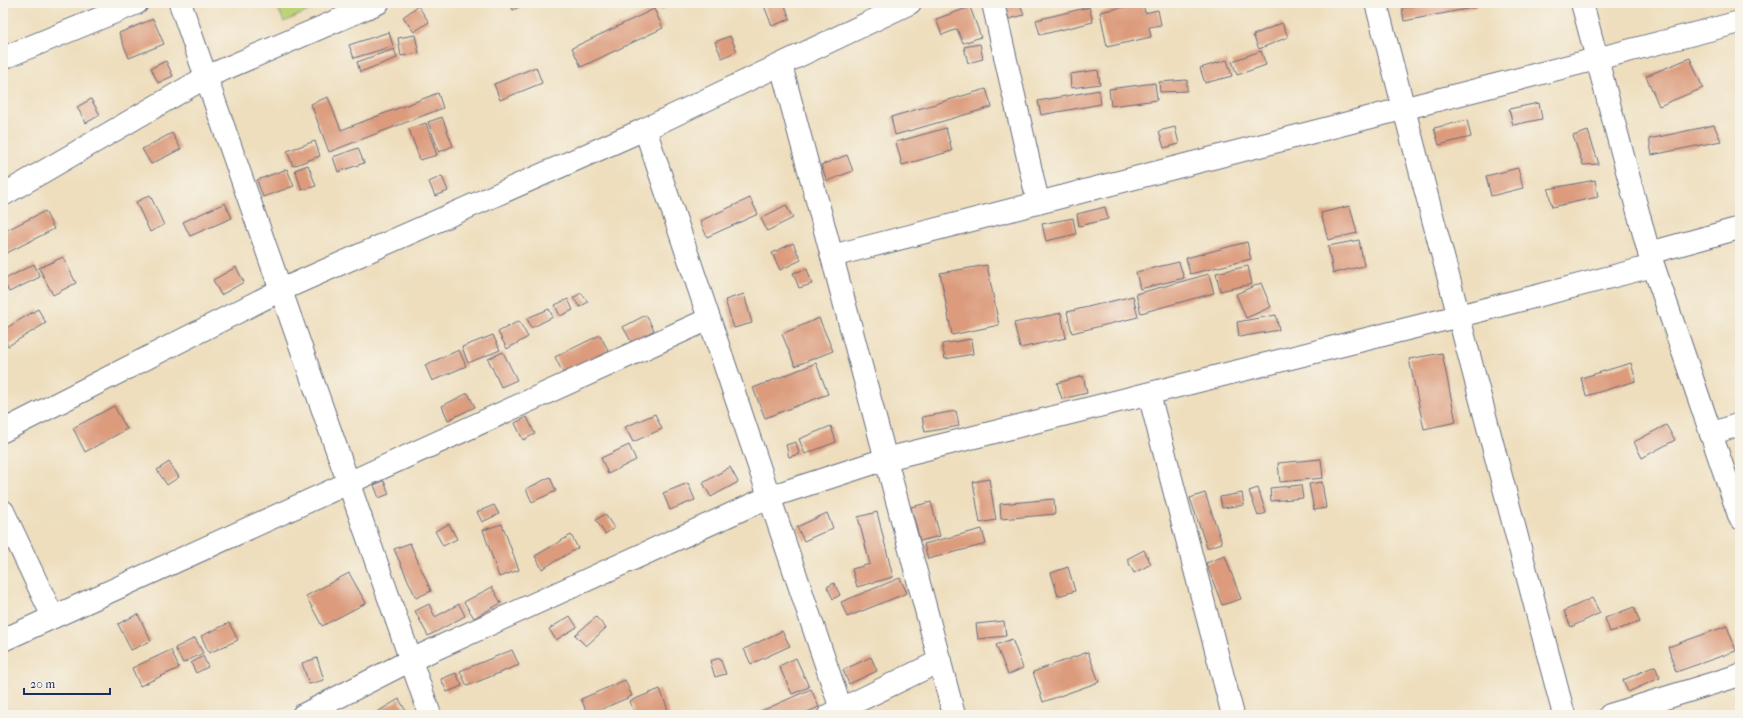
<svg xmlns="http://www.w3.org/2000/svg" width="1743" height="718" font-family="'IM FELL French Canon',serif">
  <style>
    .green { fill: #bdd377; stroke: #6c816a }
    .building { fill: #dc9b7d }
    .lines { fill: none; stroke-linecap: round; stroke-linejoin: round }
    .street-casing { stroke: #656c7f; stroke-width: 24 }
    .street { stroke: #fff; stroke-width: 22 }
  </style>
  <rect width="100%" height="100%" fill="#f7f3e8"/>
  <filter id="ink" filterUnits="userSpaceOnUse"><feTurbulence type="fractalNoise" baseFrequency=".025" numOctaves="2"/><feDisplacementMap in="SourceGraphic" scale="8" xChannelSelector="R" yChannelSelector="G"/><feConvolveMatrix kernelMatrix="1 2 1 2 8 2 1 2 1" color-interpolation-filters="sRGB"/></filter>
  <filter id="wash" filterUnits="userSpaceOnUse"><feTurbulence type="fractalNoise" baseFrequency=".012" numOctaves="4" result="noise"/><feDisplacementMap in="SourceGraphic" scale="16" xChannelSelector="R" yChannelSelector="G"/><feGaussianBlur stdDeviation="0.9" result="paint"/><feColorMatrix in="noise" values="0 0 0 0 0 0 0 0 0 0 0 0 0 0 0 0 0 1.4 0 .05"/><feComposite in="paint" operator="in"/></filter>
  <g filter="url(#wash)">
    <rect width="100%" height="100%" fill="#eedebd"/>
    <!-- green -->
    <path class="green" d="M 276,3 L 325,3 L 284,22 Z"/>
    <g id="blocks">
      <!-- building -->
      <g class="building">
        <path d="M 510,3 L 527,3 L 513,10 Z"/>
        <path d="M 658,3 L 673,3 L 662,9 Z"/>
        <path d="M 763,3 L 784,3 L 790,19 L 772,26 Z"/>
        <path d="M 1004,3 L 1020,3 L 1024,15 L 1009,19 Z"/>
        <path d="M 1143,3 L 1145,13 L 1158,10 L 1161,25 L 1149,27 L 1151,37 L 1107,47 L 1100,12 Z"/>
        <path d="M 1429,3 L 1477,3 L 1477,7 L 1404,21 L 1402,8 Z"/>
        <path d="M 418,6 L 429,22 L 414,32 L 403,17 Z"/>
        <path d="M 970,7 L 981,37 L 963,43 L 957,29 L 942,35 L 936,19 Z"/>
        <path d="M 1089,7 L 1093,22 L 1040,35 L 1036,20 Z"/>
        <path d="M 654,9 L 663,28 L 581,67 L 572,48 Z"/>
        <path d="M 153,19 L 164,44 L 129,58 L 119,33 Z"/>
        <path d="M 1282,23 L 1288,37 L 1259,49 L 1253,35 Z"/>
        <path d="M 389,32 L 393,46 L 354,58 L 349,45 Z"/>
        <path d="M 415,35 L 419,53 L 401,56 L 398,38 Z"/>
        <path d="M 730,36 L 737,51 L 722,58 L 715,42 Z"/>
        <path d="M 980,44 L 983,59 L 968,63 L 964,47 Z"/>
        <path d="M 394,49 L 397,58 L 360,72 L 357,62 Z"/>
        <path d="M 1261,51 L 1266,65 L 1237,75 L 1232,61 Z"/>
        <path d="M 1690,58 L 1703,88 L 1659,106 L 1646,76 Z"/>
        <path d="M 1227,60 L 1232,76 L 1205,83 L 1200,68 Z"/>
        <path d="M 166,61 L 173,76 L 158,83 L 151,68 Z"/>
        <path d="M 536,67 L 542,83 L 500,100 L 494,84 Z"/>
        <path d="M 1098,70 L 1100,84 L 1071,88 L 1070,74 Z"/>
        <path d="M 1187,80 L 1187,91 L 1160,92 L 1159,82 Z"/>
        <path d="M 1155,83 L 1157,100 L 1111,106 L 1109,89 Z"/>
        <path d="M 986,89 L 992,107 L 895,135 L 891,117 Z"/>
        <path d="M 1099,90 L 1101,104 L 1041,115 L 1038,101 Z"/>
        <path d="M 438,93 L 443,108 L 329,152 L 311,104 L 328,97 L 341,130 Z"/>
        <path d="M 91,99 L 100,115 L 86,123 L 77,107 Z"/>
        <path d="M 1539,103 L 1542,119 L 1513,125 L 1509,109 Z"/>
        <path d="M 442,117 L 453,146 L 439,152 L 428,122 Z"/>
        <path d="M 1467,120 L 1471,137 L 1439,145 L 1434,128 Z"/>
        <path d="M 426,123 L 437,155 L 420,160 L 409,129 Z"/>
        <path d="M 1714,125 L 1721,141 L 1652,155 L 1649,139 Z"/>
        <path d="M 1175,127 L 1179,144 L 1164,148 L 1159,131 Z"/>
        <path d="M 946,128 L 952,151 L 902,165 L 896,142 Z"/>
        <path d="M 1588,131 L 1599,164 L 1583,165 L 1573,136 Z"/>
        <path d="M 172,133 L 181,149 L 151,164 L 142,149 Z"/>
        <path d="M 315,141 L 320,156 L 293,166 L 287,151 Z"/>
        <path d="M 358,148 L 364,163 L 338,172 L 333,157 Z"/>
        <path d="M 847,155 L 853,171 L 827,181 L 821,165 Z"/>
        <path d="M 308,165 L 316,186 L 302,190 L 295,170 Z"/>
        <path d="M 1518,168 L 1523,188 L 1491,196 L 1486,176 Z"/>
        <path d="M 287,169 L 294,186 L 263,197 L 257,180 Z"/>
        <path d="M 442,176 L 448,191 L 435,196 L 429,182 Z"/>
        <path d="M 1595,180 L 1598,197 L 1552,207 L 1548,189 Z"/>
        <path d="M 150,195 L 164,225 L 150,232 L 136,202 Z"/>
        <path d="M 750,198 L 758,214 L 707,237 L 700,221 Z"/>
        <path d="M 225,203 L 232,218 L 190,236 L 183,222 Z"/>
        <path d="M 786,205 L 793,218 L 767,231 L 761,218 Z"/>
        <path d="M 1350,206 L 1357,233 L 1328,240 L 1321,213 Z"/>
        <path d="M 1105,207 L 1108,219 L 1079,226 L 1077,214 Z"/>
        <path d="M 45,211 L 54,229 L 3,255 L 3,232 Z"/>
        <path d="M 1073,218 L 1076,234 L 1046,241 L 1042,224 Z"/>
        <path d="M 1359,240 L 1364,266 L 1333,273 L 1328,246 Z"/>
        <path d="M 1247,242 L 1251,259 L 1190,274 L 1186,258 Z"/>
        <path d="M 793,243 L 801,260 L 780,270 L 772,253 Z"/>
        <path d="M 63,257 L 76,283 L 53,295 L 39,268 Z"/>
        <path d="M 1179,262 L 1184,278 L 1140,289 L 1136,272 Z"/>
        <path d="M 34,264 L 40,277 L 9,292 L 3,280 Z"/>
        <path d="M 987,265 L 999,325 L 952,335 L 940,273 Z"/>
        <path d="M 1248,266 L 1252,284 L 1220,291 L 1216,273 Z"/>
        <path d="M 236,267 L 244,282 L 221,295 L 213,280 Z"/>
        <path d="M 807,269 L 812,284 L 799,288 L 793,273 Z"/>
        <path d="M 1209,274 L 1214,293 L 1141,313 L 1136,294 Z"/>
        <path d="M 1261,283 L 1271,307 L 1246,318 L 1236,294 Z"/>
        <path d="M 581,293 L 588,302 L 580,307 L 573,298 Z"/>
        <path d="M 744,294 L 752,323 L 734,328 L 725,300 Z"/>
        <path d="M 1133,296 L 1138,317 L 1072,333 L 1067,312 Z"/>
        <path d="M 568,299 L 573,310 L 560,316 L 555,305 Z"/>
        <path d="M 38,309 L 46,323 L 8,346 L 3,338 L 3,330 Z"/>
        <path d="M 549,309 L 553,317 L 531,328 L 527,318 Z"/>
        <path d="M 1061,313 L 1066,338 L 1020,348 L 1014,323 Z"/>
        <path d="M 646,315 L 654,330 L 632,343 L 623,327 Z"/>
        <path d="M 1276,315 L 1279,330 L 1239,337 L 1237,322 Z"/>
        <path d="M 819,318 L 833,351 L 795,366 L 782,334 Z"/>
        <path d="M 519,321 L 528,337 L 507,349 L 498,332 Z"/>
        <path d="M 493,335 L 500,350 L 468,363 L 462,347 Z"/>
        <path d="M 600,335 L 609,352 L 564,375 L 555,357 Z"/>
        <path d="M 971,339 L 973,354 L 945,359 L 942,344 Z"/>
        <path d="M 459,350 L 466,366 L 432,381 L 425,365 Z"/>
        <path d="M 503,352 L 517,380 L 501,387 L 488,359 Z"/>
        <path d="M 1442,353 L 1456,422 L 1424,429 L 1409,359 Z"/>
        <path d="M 816,363 L 828,394 L 765,418 L 753,388 Z"/>
        <path d="M 1631,363 L 1636,381 L 1586,396 L 1581,378 Z"/>
        <path d="M 1083,376 L 1087,393 L 1062,399 L 1057,383 Z"/>
        <path d="M 468,393 L 475,407 L 448,420 L 442,406 Z"/>
        <path d="M 114,406 L 127,429 L 85,452 L 73,428 Z"/>
        <path d="M 956,411 L 959,426 L 925,432 L 922,417 Z"/>
        <path d="M 655,414 L 662,429 L 633,442 L 625,427 Z"/>
        <path d="M 527,417 L 535,434 L 523,440 L 515,423 Z"/>
        <path d="M 1666,425 L 1675,440 L 1642,458 L 1634,442 Z"/>
        <path d="M 831,426 L 836,442 L 805,454 L 799,439 Z"/>
        <path d="M 796,442 L 799,454 L 789,457 L 786,445 Z"/>
        <path d="M 629,445 L 636,460 L 608,474 L 601,458 Z"/>
        <path d="M 1321,459 L 1323,478 L 1280,482 L 1278,463 Z"/>
        <path d="M 169,462 L 179,477 L 167,485 L 157,470 Z"/>
        <path d="M 730,467 L 738,482 L 711,497 L 703,483 Z"/>
        <path d="M 550,477 L 556,491 L 532,502 L 526,489 Z"/>
        <path d="M 989,479 L 996,520 L 980,523 L 973,482 Z"/>
        <path d="M 384,481 L 389,494 L 379,498 L 374,485 Z"/>
        <path d="M 1322,482 L 1326,508 L 1314,510 L 1309,484 Z"/>
        <path d="M 688,483 L 695,500 L 670,510 L 663,493 Z"/>
        <path d="M 1301,485 L 1303,498 L 1271,501 L 1270,488 Z"/>
        <path d="M 1258,488 L 1266,513 L 1258,516 L 1249,491 Z"/>
        <path d="M 1205,493 L 1222,543 L 1207,548 L 1190,498 Z"/>
        <path d="M 1242,493 L 1244,505 L 1222,508 L 1220,497 Z"/>
        <path d="M 1054,499 L 1055,514 L 1001,519 L 1000,504 Z"/>
        <path d="M 931,502 L 940,536 L 920,541 L 911,507 Z"/>
        <path d="M 494,505 L 499,514 L 482,522 L 477,512 Z"/>
        <path d="M 877,512 L 893,577 L 857,587 L 852,569 L 870,564 L 858,517 Z"/>
        <path d="M 827,513 L 833,528 L 804,541 L 797,527 Z"/>
        <path d="M 605,514 L 614,528 L 605,534 L 596,520 Z"/>
        <path d="M 449,524 L 457,539 L 443,546 L 435,531 Z"/>
        <path d="M 502,524 L 519,570 L 499,577 L 483,530 Z"/>
        <path d="M 982,529 L 986,544 L 928,559 L 924,544 Z"/>
        <path d="M 571,535 L 578,548 L 542,569 L 535,556 Z"/>
        <path d="M 410,543 L 431,591 L 416,598 L 394,549 Z"/>
        <path d="M 1144,550 L 1151,564 L 1134,573 L 1127,559 Z"/>
        <path d="M 1225,556 L 1241,599 L 1222,605 L 1206,563 Z"/>
        <path d="M 1068,567 L 1075,591 L 1058,596 L 1051,573 Z"/>
        <path d="M 349,573 L 366,603 L 322,626 L 306,596 Z"/>
        <path d="M 900,578 L 907,593 L 847,617 L 841,602 Z"/>
        <path d="M 834,583 L 840,595 L 833,599 L 827,587 Z"/>
        <path d="M 492,587 L 501,603 L 474,618 L 464,602 Z"/>
        <path d="M 1592,598 L 1600,613 L 1571,627 L 1564,611 Z"/>
        <path d="M 429,604 L 435,617 L 459,604 L 465,616 L 428,636 L 415,611 Z"/>
        <path d="M 1634,607 L 1640,622 L 1610,632 L 1605,618 Z"/>
        <path d="M 138,614 L 151,641 L 131,650 L 118,624 Z"/>
        <path d="M 570,616 L 577,627 L 556,640 L 549,629 Z"/>
        <path d="M 596,617 L 606,628 L 586,646 L 575,635 Z"/>
        <path d="M 1004,621 L 1006,636 L 978,639 L 976,624 Z"/>
        <path d="M 229,623 L 238,640 L 209,653 L 201,636 Z"/>
        <path d="M 1727,626 L 1736,651 L 1676,672 L 1668,647 Z"/>
        <path d="M 782,631 L 790,646 L 751,664 L 744,649 Z"/>
        <path d="M 195,638 L 203,653 L 183,663 L 175,648 Z"/>
        <path d="M 1012,639 L 1023,668 L 1008,675 L 996,645 Z"/>
        <path d="M 171,650 L 179,668 L 140,686 L 132,668 Z"/>
        <path d="M 512,650 L 519,665 L 467,686 L 460,671 Z"/>
        <path d="M 1088,652 L 1099,682 L 1043,702 L 1033,672 Z"/>
        <path d="M 203,656 L 208,667 L 196,673 L 191,663 Z"/>
        <path d="M 871,657 L 877,671 L 849,684 L 843,670 Z"/>
        <path d="M 317,658 L 324,680 L 309,684 L 302,663 Z"/>
        <path d="M 720,658 L 726,674 L 715,677 L 710,661 Z"/>
        <path d="M 796,658 L 809,687 L 792,694 L 779,666 Z"/>
        <path d="M 1655,666 L 1660,678 L 1628,692 L 1623,680 Z"/>
        <path d="M 456,673 L 462,686 L 447,692 L 441,679 Z"/>
        <path d="M 625,680 L 632,696 L 588,715 L 581,699 Z"/>
        <path d="M 660,689 L 670,715 L 635,715 L 630,701 Z"/>
        <path d="M 811,689 L 819,707 L 800,715 L 760,715 L 759,712 Z"/>
        <path d="M 399,699 L 408,715 L 372,715 Z"/>
      </g>
    </g>
  </g>
  <g filter="url(#ink)">
    <use href="#blocks" fill-opacity="0" stroke="#656c7f" stroke-width="1"/>
    <g class="lines">
      <defs>
        <g id="street">
          <path d="M 180,3 L 430,715"/>
          <path d="M 993,3 L 1038,202"/>
          <path d="M 1376,3 L 1564,715"/>
          <path d="M 1582,3 L 1649,253 L 1740,518"/>
          <path d="M 3,58 L 137,3"/>
          <path d="M 781,65 L 954,715"/>
          <path d="M 645,129 L 843,715"/>
          <path d="M 3,195 L 206,77 L 378,3"/>
          <path d="M 1649,253 L 1740,228"/>
          <path d="M 832,256 L 1740,22"/>
          <path d="M 1149,394 L 1233,715"/>
          <path d="M 3,431 L 281,290 L 645,129 L 910,3"/>
          <path d="M 1711,434 L 1740,424"/>
          <path d="M 3,511 L 53,617"/>
          <path d="M 3,640 L 709,319"/>
          <path d="M 303,715 L 411,660 L 769,497 L 886,459 L 1459,316 L 1653,266"/>
          <path d="M 829,715 L 940,661"/>
          <path d="M 1610,715 L 1740,675"/>
        </g>
      </defs>
      <!-- street casing -->
      <use href="#street" class="street-casing"/>
      <!-- street -->
      <use href="#street" class="street"/>
    </g>
  </g>
  <!-- margin -->
  <rect width="1743" height="718" fill="none" stroke="#f7f3e8" stroke-width="16"/>
  <!-- scale -->
  <path d="M24 688v6h86v-6" fill="none" stroke="#1b2f5e" stroke-width="2"/>
  <text x="30" y="688" font-size="12" fill="#1b2f5e" stroke="#f7f3e8" stroke-width="3" paint-order="stroke">20 m</text>
</svg>
